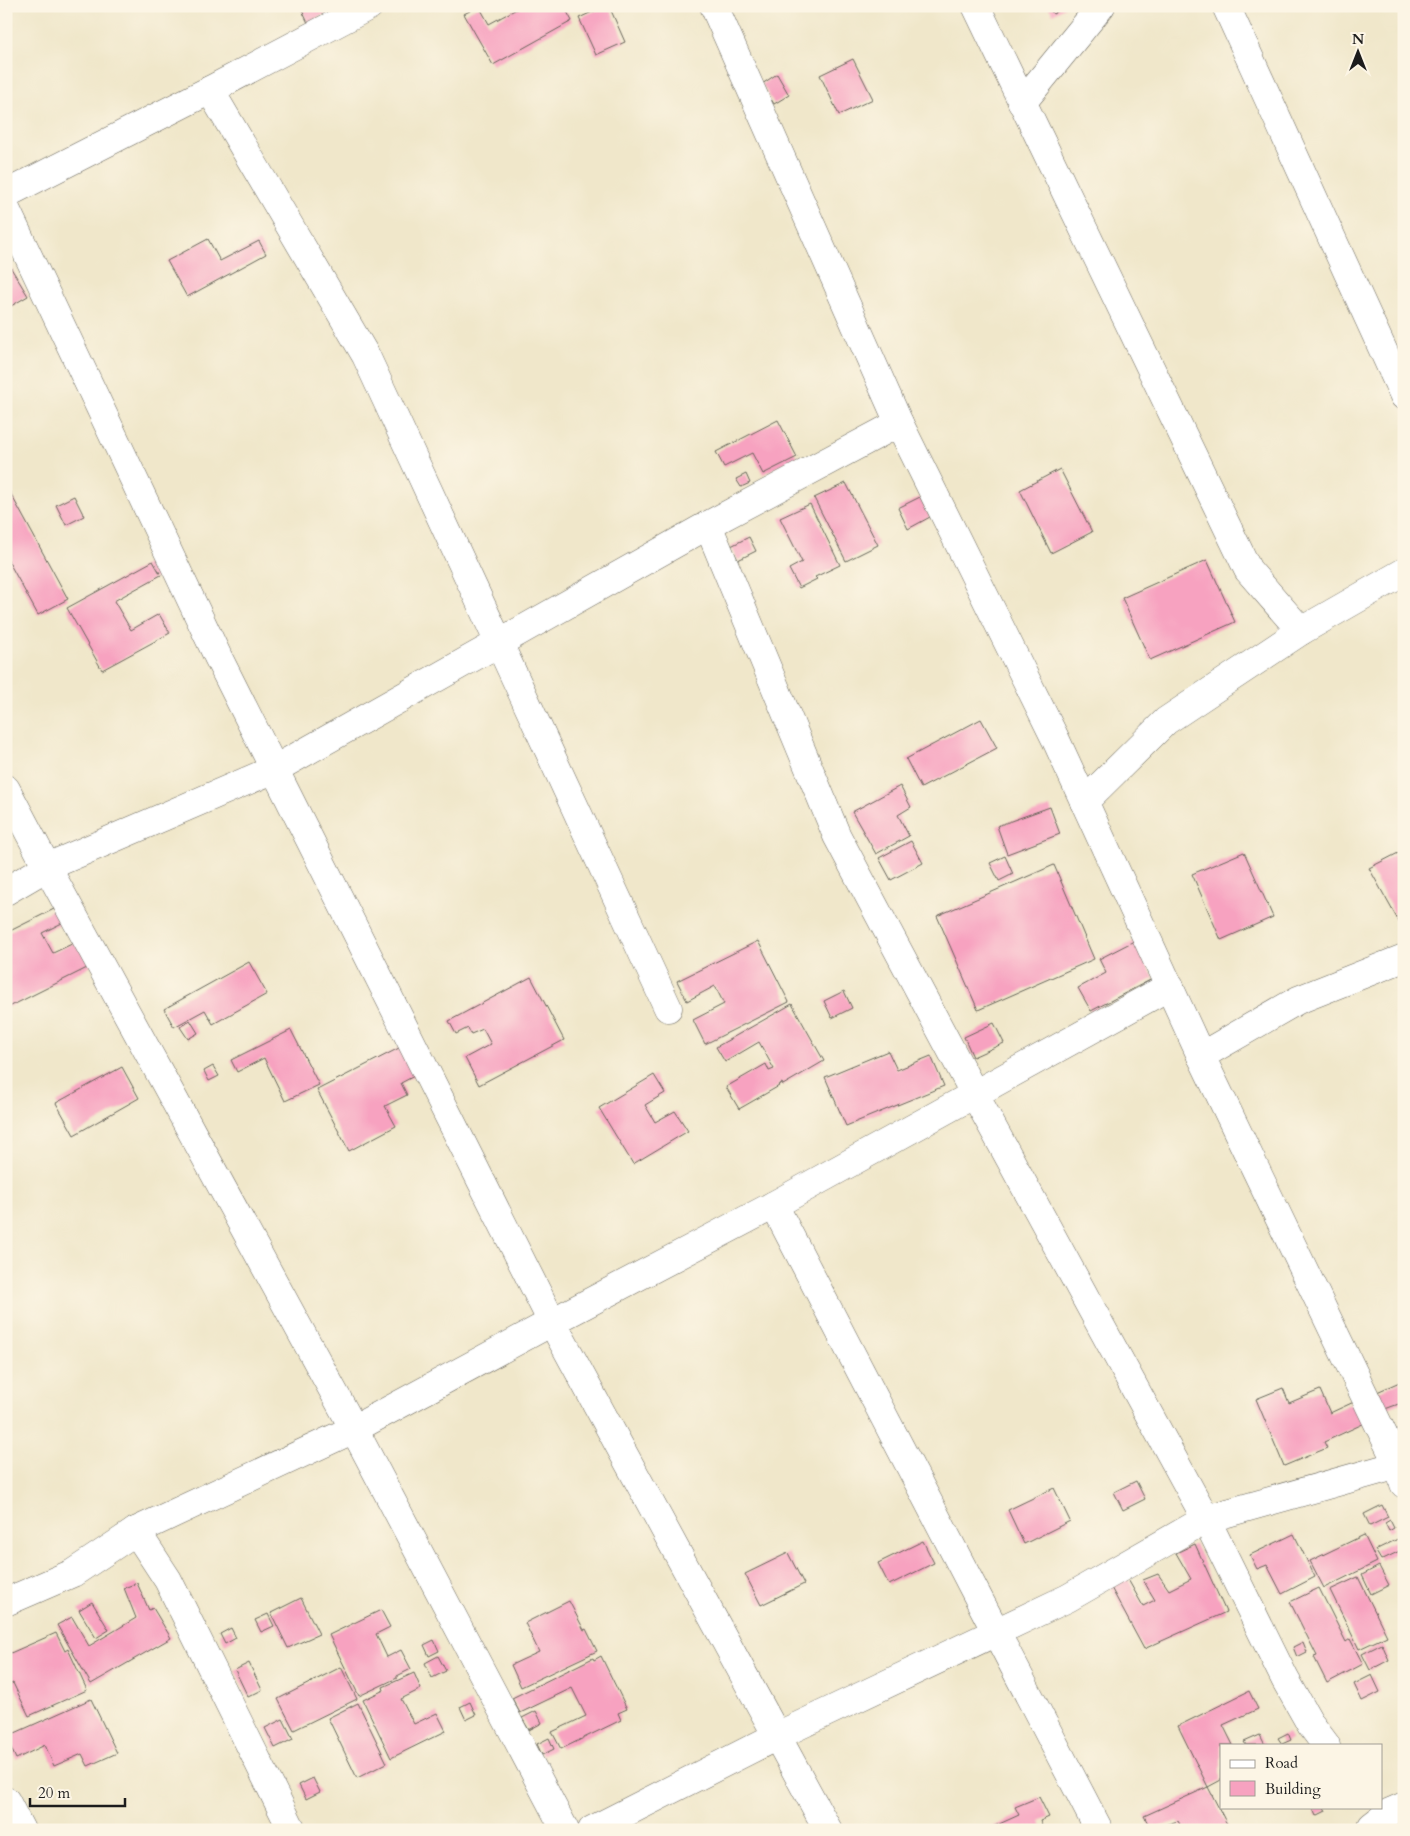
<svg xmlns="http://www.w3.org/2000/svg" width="1410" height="1836" font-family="Cardo,serif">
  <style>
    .building { fill: #f7a2c0 }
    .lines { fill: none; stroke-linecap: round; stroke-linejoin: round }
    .street-casing { stroke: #666359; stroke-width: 29 }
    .street { stroke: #fff; stroke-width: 28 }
  </style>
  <rect width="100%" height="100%" fill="#fcf5e5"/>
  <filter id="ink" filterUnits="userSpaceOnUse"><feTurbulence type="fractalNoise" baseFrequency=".02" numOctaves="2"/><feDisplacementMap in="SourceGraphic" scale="10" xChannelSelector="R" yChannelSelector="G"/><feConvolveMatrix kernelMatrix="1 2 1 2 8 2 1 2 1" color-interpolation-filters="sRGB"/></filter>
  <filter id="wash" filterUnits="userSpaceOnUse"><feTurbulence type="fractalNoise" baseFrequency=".0096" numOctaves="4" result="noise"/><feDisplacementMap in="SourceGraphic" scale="20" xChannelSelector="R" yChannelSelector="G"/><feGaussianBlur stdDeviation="1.12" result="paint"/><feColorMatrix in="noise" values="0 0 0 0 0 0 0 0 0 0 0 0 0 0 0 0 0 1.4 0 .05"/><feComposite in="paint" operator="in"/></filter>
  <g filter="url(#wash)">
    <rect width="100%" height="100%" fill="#f0e7ca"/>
    <g id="blocks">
      <!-- building -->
      <g class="building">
        <path d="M 300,6 L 340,6 L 308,23 Z"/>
        <path d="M 479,6 L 489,24 L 522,6 L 564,6 L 572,21 L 493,65 L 464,14 Z"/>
        <path d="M 605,6 L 609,6 L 625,42 L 596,55 L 579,18 Z"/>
        <path d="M 1048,6 L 1066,6 L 1053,14 Z"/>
        <path d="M 853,59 L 873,99 L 839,115 L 820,75 Z"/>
        <path d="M 777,74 L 789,95 L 774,104 L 762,84 Z"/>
        <path d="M 208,239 L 220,261 L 259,241 L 266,254 L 187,297 L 167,261 Z"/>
        <path d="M 6,260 L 28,296 L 6,309 Z"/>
        <path d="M 778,420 L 797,457 L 763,474 L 752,453 L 724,467 L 716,452 Z"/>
        <path d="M 1060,469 L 1092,532 L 1051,553 L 1020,490 Z"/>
        <path d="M 746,474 L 750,483 L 741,487 L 736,479 Z"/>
        <path d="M 846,483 L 878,545 L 846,561 L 814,498 Z"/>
        <path d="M 6,485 L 68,599 L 38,615 L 6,557 Z"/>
        <path d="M 74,496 L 84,516 L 66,525 L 56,505 Z"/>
        <path d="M 920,497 L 930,517 L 908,529 L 898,508 Z"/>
        <path d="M 810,504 L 840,565 L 815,577 L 817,579 L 799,588 L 789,569 L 802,562 L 780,518 Z"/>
        <path d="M 749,537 L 756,551 L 738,560 L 731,546 Z"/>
        <path d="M 1207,560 L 1235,622 L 1150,660 L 1122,598 Z"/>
        <path d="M 153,561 L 161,575 L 114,601 L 131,630 L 159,614 L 170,633 L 102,670 L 67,608 Z"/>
        <path d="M 981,719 L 997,748 L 921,788 L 906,759 Z"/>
        <path d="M 900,786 L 911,807 L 898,815 L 909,836 L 876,854 L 852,812 Z"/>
        <path d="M 1050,807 L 1060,834 L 1007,854 L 997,826 Z"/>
        <path d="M 911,841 L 923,863 L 891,880 L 879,858 Z"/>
        <path d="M 1404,850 L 1404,931 L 1369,868 Z"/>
        <path d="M 1244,852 L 1273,917 L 1221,940 L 1192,874 Z"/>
        <path d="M 1005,856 L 1013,874 L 999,881 L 990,863 Z"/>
        <path d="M 1054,865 L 1094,959 L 978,1010 L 937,916 Z"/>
        <path d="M 58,907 L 66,921 L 42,933 L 53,953 L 78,941 L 91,966 L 7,1008 L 6,933 Z"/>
        <path d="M 758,941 L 789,1002 L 705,1044 L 693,1020 L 724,1004 L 715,986 L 687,1001 L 677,981 Z"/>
        <path d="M 1134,941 L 1154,978 L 1091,1011 L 1078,988 L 1106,973 L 1099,959 Z"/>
        <path d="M 249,962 L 267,994 L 213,1024 L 205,1010 L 174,1027 L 164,1009 Z"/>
        <path d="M 531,977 L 564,1040 L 479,1085 L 465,1058 L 491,1044 L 483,1029 L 471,1034 L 468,1028 L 456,1034 L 449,1021 Z"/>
        <path d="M 844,991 L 852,1008 L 832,1018 L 824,1001 Z"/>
        <path d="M 792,1004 L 824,1061 L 783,1085 L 782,1083 L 778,1085 L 779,1086 L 739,1109 L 726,1087 L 766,1064 L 769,1071 L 774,1069 L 759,1042 L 725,1062 L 716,1047 Z"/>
        <path d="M 190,1020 L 198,1033 L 188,1039 L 180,1027 Z"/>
        <path d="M 994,1023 L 1004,1043 L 973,1057 L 964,1037 Z"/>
        <path d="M 291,1030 L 319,1085 L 285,1101 L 264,1058 L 237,1072 L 231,1060 Z"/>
        <path d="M 401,1047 L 416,1075 L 401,1083 L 407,1095 L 385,1106 L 396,1126 L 349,1151 L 317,1090 Z"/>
        <path d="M 888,1051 L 897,1070 L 931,1056 L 944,1086 L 846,1126 L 825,1077 Z"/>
        <path d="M 213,1066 L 219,1076 L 209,1081 L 204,1071 Z"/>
        <path d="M 122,1067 L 139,1098 L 74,1135 L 56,1103 Z"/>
        <path d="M 654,1075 L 665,1093 L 645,1105 L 655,1122 L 675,1111 L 688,1131 L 633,1164 L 599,1108 Z"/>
        <path d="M 1404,1380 L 1404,1402 L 1385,1409 L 1377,1392 Z"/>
        <path d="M 1283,1388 L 1289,1403 L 1320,1390 L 1330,1413 L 1356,1401 L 1367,1422 L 1324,1442 L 1327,1448 L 1284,1466 L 1256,1399 Z"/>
        <path d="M 1136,1481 L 1145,1499 L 1123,1510 L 1114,1492 Z"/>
        <path d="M 1054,1488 L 1070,1521 L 1024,1544 L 1008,1510 Z"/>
        <path d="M 1382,1505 L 1388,1517 L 1370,1526 L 1364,1514 Z"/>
        <path d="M 1390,1520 L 1394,1528 L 1389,1531 L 1385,1523 Z"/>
        <path d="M 1294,1534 L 1315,1577 L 1282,1594 L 1267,1565 L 1257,1569 L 1250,1555 Z"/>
        <path d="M 1364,1535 L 1377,1562 L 1324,1588 L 1310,1561 Z"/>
        <path d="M 1402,1537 L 1404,1549 L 1381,1560 L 1375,1550 Z"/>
        <path d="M 923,1541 L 934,1563 L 889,1585 L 878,1563 Z"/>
        <path d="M 1195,1544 L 1226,1612 L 1144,1649 L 1109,1584 L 1126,1576 L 1143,1606 L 1155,1600 L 1143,1580 L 1158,1574 L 1169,1590 L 1191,1579 L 1176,1553 Z"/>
        <path d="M 788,1553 L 804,1584 L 761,1605 L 745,1574 Z"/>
        <path d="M 1379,1566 L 1389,1585 L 1371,1594 L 1362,1575 Z"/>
        <path d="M 1358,1577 L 1387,1636 L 1359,1649 L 1330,1590 Z"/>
        <path d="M 137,1583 L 149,1610 L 153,1608 L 171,1638 L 91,1684 L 57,1625 L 72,1617 L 89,1646 L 136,1618 L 124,1588 Z"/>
        <path d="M 1319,1588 L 1346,1642 L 1350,1639 L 1363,1664 L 1327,1683 L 1314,1657 L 1317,1656 L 1290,1602 Z"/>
        <path d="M 301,1598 L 319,1634 L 288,1648 L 271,1613 Z"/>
        <path d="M 569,1601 L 584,1630 L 586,1629 L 597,1651 L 521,1687 L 511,1665 L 539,1652 L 525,1623 Z"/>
        <path d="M 92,1602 L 109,1630 L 96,1638 L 79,1610 Z"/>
        <path d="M 381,1610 L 390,1627 L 376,1634 L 387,1657 L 401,1650 L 411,1669 L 397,1676 L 397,1678 L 359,1696 L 329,1635 Z"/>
        <path d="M 268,1614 L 274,1626 L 261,1632 L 255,1620 Z"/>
        <path d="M 231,1628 L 236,1638 L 225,1644 L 220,1634 Z"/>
        <path d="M 56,1633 L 65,1651 L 68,1649 L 87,1690 L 29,1716 L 13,1683 L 6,1686 L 6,1655 Z"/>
        <path d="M 434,1640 L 439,1651 L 429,1656 L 424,1645 Z"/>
        <path d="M 1303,1642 L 1307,1652 L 1297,1657 L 1293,1647 Z"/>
        <path d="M 1382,1644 L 1389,1660 L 1370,1670 L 1362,1654 Z"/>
        <path d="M 438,1656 L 446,1671 L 432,1678 L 425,1663 Z"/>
        <path d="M 601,1656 L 627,1709 L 618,1713 L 621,1720 L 561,1749 L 552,1732 L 586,1716 L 572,1688 L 520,1713 L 512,1698 L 593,1658 L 594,1660 Z"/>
        <path d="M 249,1663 L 262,1690 L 248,1697 L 235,1670 Z"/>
        <path d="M 341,1667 L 357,1699 L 294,1730 L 278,1699 Z"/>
        <path d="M 414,1673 L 421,1689 L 401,1699 L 414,1724 L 437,1713 L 446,1731 L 391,1758 L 363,1700 L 384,1690 L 383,1687 Z"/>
        <path d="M 1372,1675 L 1380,1692 L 1362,1701 L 1354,1684 Z"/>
        <path d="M 1249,1691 L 1258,1709 L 1223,1725 L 1233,1745 L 1221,1745 L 1221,1780 L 1208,1787 L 1178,1726 Z"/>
        <path d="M 91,1699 L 117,1753 L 88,1766 L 82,1754 L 54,1766 L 45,1745 L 16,1759 L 6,1737 Z"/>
        <path d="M 470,1702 L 476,1715 L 466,1720 L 460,1707 Z"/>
        <path d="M 358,1703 L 387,1763 L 357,1778 L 328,1718 Z"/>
        <path d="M 536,1711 L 542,1723 L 529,1730 L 522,1718 Z"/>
        <path d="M 283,1719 L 293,1739 L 275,1748 L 265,1728 Z"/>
        <path d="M 1288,1733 L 1291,1740 L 1282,1744 L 1278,1738 Z"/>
        <path d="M 1260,1735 L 1265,1745 L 1246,1745 L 1244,1742 Z"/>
        <path d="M 549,1738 L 554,1749 L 542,1755 L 537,1744 Z"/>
        <path d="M 313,1778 L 320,1792 L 306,1799 L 299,1785 Z"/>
        <path d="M 1208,1787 L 1230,1830 L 1183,1830 L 1178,1821 L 1151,1829 L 1144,1816 Z"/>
        <path d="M 1039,1797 L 1049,1817 L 1040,1821 L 1044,1830 L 986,1830 L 1019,1815 L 1015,1807 Z"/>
        <path d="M 1312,1807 L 1324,1807 L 1326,1811 L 1316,1816 Z"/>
      </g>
    </g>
  </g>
  <g filter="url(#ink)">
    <use href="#blocks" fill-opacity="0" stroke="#666359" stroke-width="1"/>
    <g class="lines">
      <defs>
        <g id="street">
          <path d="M 714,6 L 899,423"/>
          <path d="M 976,6 L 1248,570 L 1301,631"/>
          <path d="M 1226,6 L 1404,396"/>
          <path d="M 210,90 L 366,356 L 668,1008"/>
          <path d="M 1022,103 L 1101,6"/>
          <path d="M 6,194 L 210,90 L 369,6"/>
          <path d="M 6,209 L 218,657 L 552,1322 L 828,1830"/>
          <path d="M 708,525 L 837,836 L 975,1095 L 1206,1519 L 1285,1679 L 1311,1725 L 1326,1745"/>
          <path d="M 6,789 L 47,867 L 354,1429 L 565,1830"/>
          <path d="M 1084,802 L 1166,721 L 1301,631 L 1404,572"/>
          <path d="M 6,891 L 47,867 L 275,769 L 708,525 L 899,423 L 1055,738 L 1201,1056 L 1398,1465 L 1404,1484"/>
          <path d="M 1201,1056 L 1298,1000 L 1404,958"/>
          <path d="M 774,1205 L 1099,1830"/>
          <path d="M 136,1531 L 168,1580 L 292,1830"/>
          <path d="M 6,1602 L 73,1573 L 136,1531 L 354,1429 L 552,1322 L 774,1205 L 1170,986"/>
          <path d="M 6,1801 L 21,1830"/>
          <path d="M 1372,1826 L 1390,1812 L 1404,1806"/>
          <path d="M 592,1830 L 777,1736 L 1068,1598 L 1206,1519 L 1398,1465"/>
        </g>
      </defs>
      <!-- street casing -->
      <use href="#street" class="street-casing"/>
      <!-- street -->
      <use href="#street" class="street"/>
    </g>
  </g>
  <!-- margin -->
  <rect width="1410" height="1836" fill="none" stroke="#fcf5e5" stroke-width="25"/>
  <!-- legend -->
  <rect x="1220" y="1744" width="162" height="65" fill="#fcf5e5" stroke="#a29e95"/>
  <rect x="1230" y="1760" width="25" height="8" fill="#ffffff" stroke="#a29e95"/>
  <text x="1265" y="1768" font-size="15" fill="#1c1c1c">Road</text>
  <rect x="1230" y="1781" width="25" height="15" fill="#f7a2c0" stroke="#a29e95"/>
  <text x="1265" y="1794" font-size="15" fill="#1c1c1c">Building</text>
  <!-- north arrow -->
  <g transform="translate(1358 52)" stroke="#fcf5e5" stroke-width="4" paint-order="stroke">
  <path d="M0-4L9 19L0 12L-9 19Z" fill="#1c1c1c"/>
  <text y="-8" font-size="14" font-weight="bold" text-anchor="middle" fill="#1c1c1c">N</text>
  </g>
  <!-- scale -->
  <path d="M30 1798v8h95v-8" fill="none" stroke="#1c1c1c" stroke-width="2.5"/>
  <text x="38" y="1798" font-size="15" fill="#1c1c1c" stroke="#fcf5e5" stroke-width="4" paint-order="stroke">20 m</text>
</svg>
